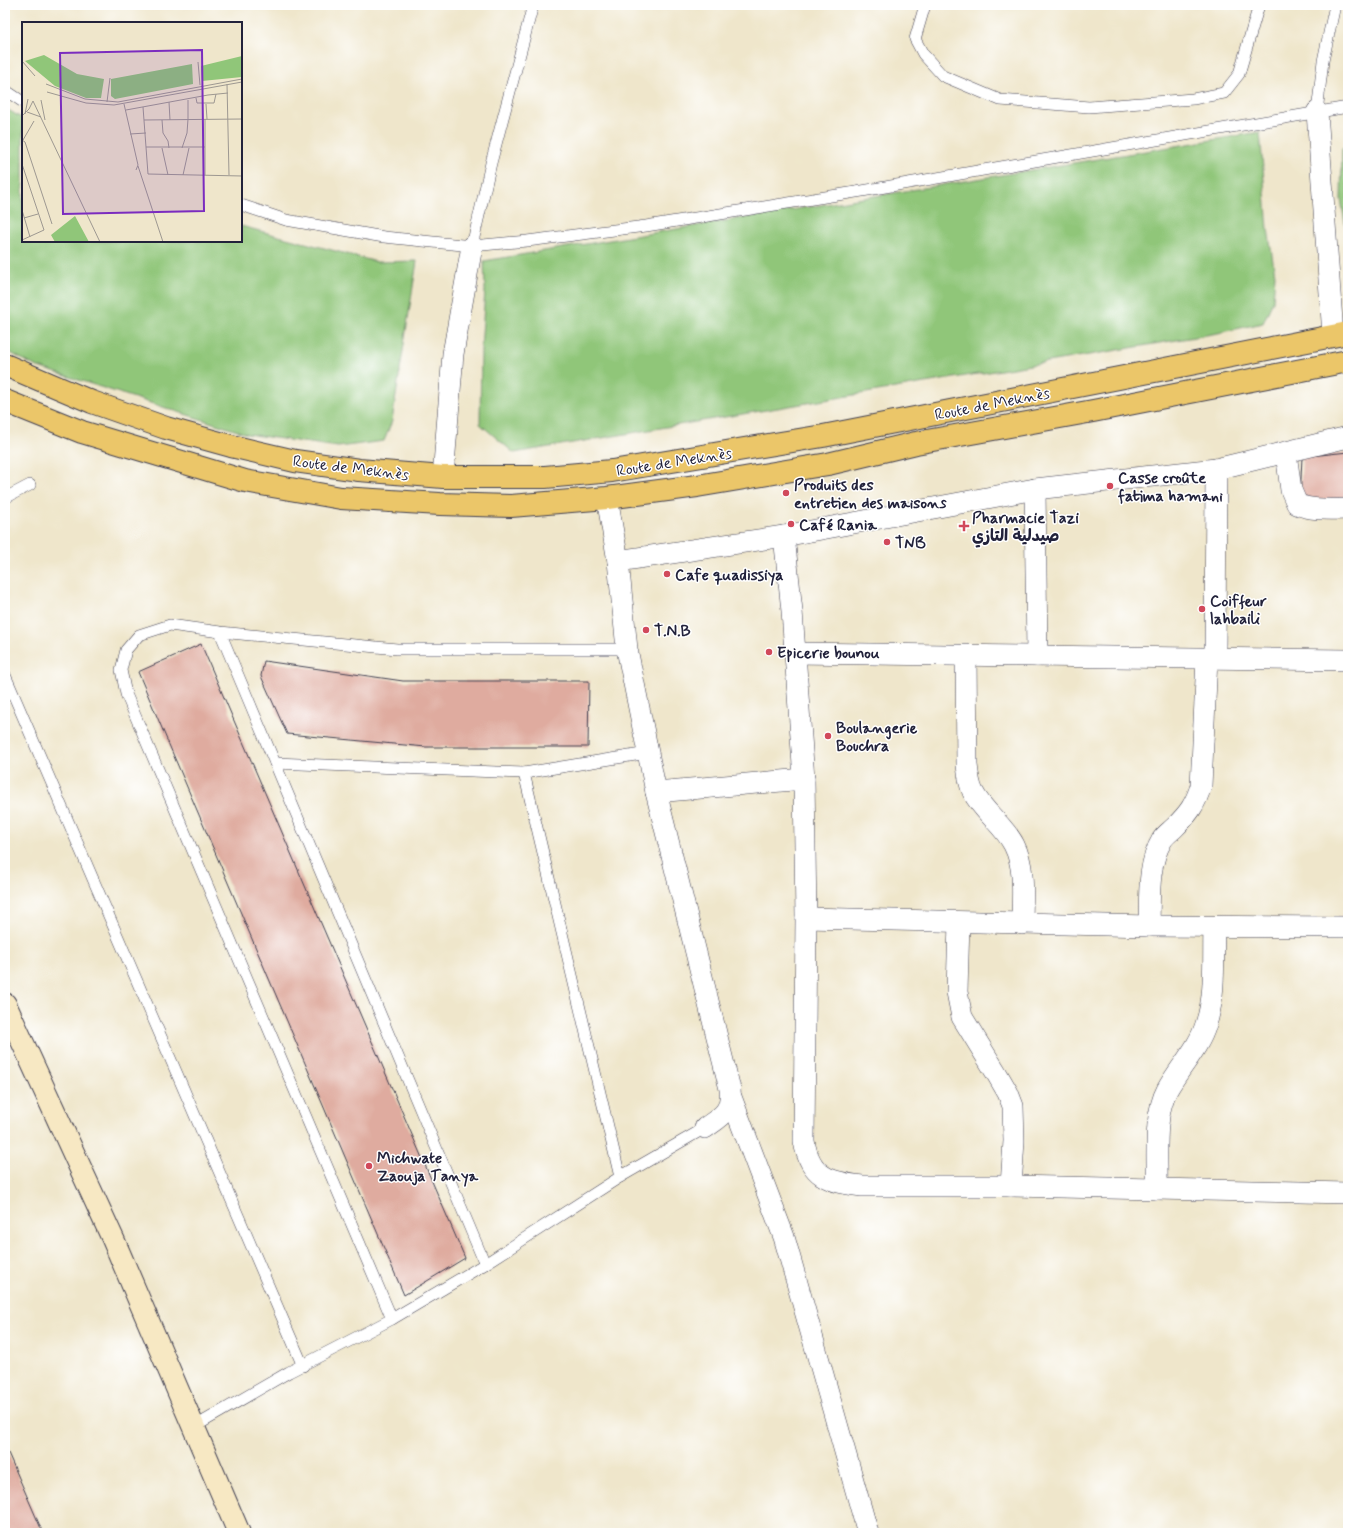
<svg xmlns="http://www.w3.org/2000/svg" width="1353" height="1538" font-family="Mynerve,'Playpen Sans Arabic',sans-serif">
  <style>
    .green { fill: #90c679; stroke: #59745a }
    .building { fill: #dfab9f }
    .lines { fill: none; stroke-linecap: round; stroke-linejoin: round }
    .service-casing { stroke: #413f51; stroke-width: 12 }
    .minor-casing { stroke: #413f51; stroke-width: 22 }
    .secondary-casing { stroke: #413f51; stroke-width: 24 }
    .primary-casing { stroke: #413f51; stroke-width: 24 }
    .service { stroke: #fff; stroke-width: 11 }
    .minor { stroke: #fff; stroke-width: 21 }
    .secondary { stroke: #f7e8c3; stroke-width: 22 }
    .primary { stroke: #ebc669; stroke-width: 22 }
    .poi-dot { fill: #d1495b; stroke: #fff; stroke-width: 1.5 }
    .labels { text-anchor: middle; stroke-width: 3; stroke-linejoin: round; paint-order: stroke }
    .street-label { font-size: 16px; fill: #22223b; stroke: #fff }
    .poi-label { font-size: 16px; font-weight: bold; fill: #22223b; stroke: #fff; text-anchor: start }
    .inset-road { fill: none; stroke: #9d9891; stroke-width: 1 }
    .view { fill: #7b2cbf; fill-opacity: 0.15; stroke: #7b2cbf; stroke-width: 2 }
    .inset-edge { fill: none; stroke: #22223b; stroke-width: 2 }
  </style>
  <rect width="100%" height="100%" fill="#fff"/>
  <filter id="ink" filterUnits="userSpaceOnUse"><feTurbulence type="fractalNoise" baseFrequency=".025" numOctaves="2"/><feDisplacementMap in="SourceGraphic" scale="8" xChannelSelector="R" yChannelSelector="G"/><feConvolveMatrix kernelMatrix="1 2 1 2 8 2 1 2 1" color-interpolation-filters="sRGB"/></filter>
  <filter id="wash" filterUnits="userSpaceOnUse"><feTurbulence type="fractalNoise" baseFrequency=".012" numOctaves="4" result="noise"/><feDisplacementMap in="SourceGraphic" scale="16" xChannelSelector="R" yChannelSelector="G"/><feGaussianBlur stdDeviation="0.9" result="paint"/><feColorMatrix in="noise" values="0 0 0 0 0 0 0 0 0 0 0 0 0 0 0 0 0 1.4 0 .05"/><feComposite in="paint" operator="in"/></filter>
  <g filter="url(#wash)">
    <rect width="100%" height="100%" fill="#efe6cb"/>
    <!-- green -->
    <g class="green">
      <path d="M 5,108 L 23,119 L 23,241 L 241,241 L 241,226 L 377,262 L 417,261 L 392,421 L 384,441 L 338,447 L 247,434 L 35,366 L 5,350 Z"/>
      <path d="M 1260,132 L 1268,229 L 1275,275 L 1273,301 L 1263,323 L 1218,333 L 514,453 L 480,424 L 481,349 L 485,290 L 484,261 Z"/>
      <path d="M 1348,145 L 1348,242 L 1341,199 L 1342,148 Z"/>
    </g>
    <g id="blocks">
      <!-- building -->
      <g class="building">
        <path d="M 1348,452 L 1348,499 L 1300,500 L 1302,457 Z"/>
        <path d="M 201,644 L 465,1258 L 404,1295 L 138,672 Z"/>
        <path d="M 264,661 L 403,681 L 589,681 L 588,747 L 426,747 L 287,734 L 261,676 Z"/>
        <path d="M 5,1446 L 43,1533 L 5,1533 Z"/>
      </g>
    </g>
  </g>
  <g filter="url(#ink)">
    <use href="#blocks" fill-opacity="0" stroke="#413f51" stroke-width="1"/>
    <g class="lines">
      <defs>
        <g id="service">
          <path d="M 925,5 L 915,39 L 923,54 L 943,76 L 1000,100 L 1089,107 L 1193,99 L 1224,93 L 1239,74 L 1259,5"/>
          <path d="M 5,90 L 23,102"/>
          <path d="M 1317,112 L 1323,61 L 1335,5"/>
          <path d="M 241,205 L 286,220 L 384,237 L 472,246 L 527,241 L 646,226 L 862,191 L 1348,107"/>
          <path d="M 472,246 L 491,163 L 533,5"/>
          <path d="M 5,498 L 30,485"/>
          <path d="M 220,632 L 485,1264"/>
          <path d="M 5,675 L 303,1366"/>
          <path d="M 275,763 L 524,773 L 648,753"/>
          <path d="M 524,773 L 620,1177"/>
          <path d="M 392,1319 L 126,694 L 121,670 L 126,650 L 139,635 L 170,625 L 220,632 L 397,649 L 627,649"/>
          <path d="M 194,1427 L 289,1372 L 392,1319 L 485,1264 L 620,1177 L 705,1128"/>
        </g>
        <g id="minor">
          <path d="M 1317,112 L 1333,335"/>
          <path d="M 1286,453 L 1291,490 L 1297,504 C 1312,511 1331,509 1348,509"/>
          <path d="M 443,477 L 453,354 L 472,246"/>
          <path d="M 1035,489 L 1037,656"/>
          <path d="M 607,498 L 618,561 L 627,649 L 656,792 L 730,1089 C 732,1112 722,1116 705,1128"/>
          <path d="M 784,536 L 792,611 L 804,779 L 806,918 L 804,1141 C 810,1177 829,1182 862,1186 L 1011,1186 L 1348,1193"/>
          <path d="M 618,561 L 784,536 L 1035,489 L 1216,469 L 1348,437"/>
          <path d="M 795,653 L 1348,660"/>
          <path d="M 966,656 L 967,765 C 968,774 969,784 973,792 C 983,812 1004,825 1014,845 C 1026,869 1022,898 1022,924"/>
          <path d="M 1215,658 L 1216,469"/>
          <path d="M 656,792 L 804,779"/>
          <path d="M 806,918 L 1149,926 L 1348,927"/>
          <path d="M 959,922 L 957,992 L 962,1017 L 997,1074 L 1008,1093 L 1013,1106 L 1014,1141 L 1011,1186"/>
          <path d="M 1149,926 C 1150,898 1147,865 1162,840 C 1165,835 1171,831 1175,827 C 1189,813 1195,805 1201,786 L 1207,658"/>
          <path d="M 731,1097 L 784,1237 L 868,1533"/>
          <path d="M 1157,1189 C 1158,1159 1153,1116 1167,1090 C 1179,1068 1199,1048 1206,1024 C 1216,995 1213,958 1214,927"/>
        </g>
        <path id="secondary" d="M 5,1004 L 113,1239 L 239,1533"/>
        <g id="primary">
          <path d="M 5,365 L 92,402 L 166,428 L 231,446 L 295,461 L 359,470 L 443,477 L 545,477 L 612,471 L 823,436 L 1348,333"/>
          <path d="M 5,401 L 82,432 L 245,481 L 341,498 L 440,504 L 511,506 L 607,498 L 697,486 L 828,464 L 916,443 L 1093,411 L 1348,361"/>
        </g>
      </defs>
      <!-- service casing -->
      <use href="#service" class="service-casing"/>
      <!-- minor casing -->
      <use href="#minor" class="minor-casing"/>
      <!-- secondary casing -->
      <use href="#secondary" class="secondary-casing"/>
      <!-- primary casing -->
      <use href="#primary" class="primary-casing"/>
      <!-- service -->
      <use href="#service" class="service"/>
      <!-- minor -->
      <use href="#minor" class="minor"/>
      <!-- secondary -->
      <use href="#secondary" class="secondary"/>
      <!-- primary -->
      <use href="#primary" class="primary"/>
    </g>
  </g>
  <!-- markers -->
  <g class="poi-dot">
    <circle cx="1110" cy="486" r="4"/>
    <circle cx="786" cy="493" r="4"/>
    <circle cx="791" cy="524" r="4"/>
    <path d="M962 520h4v4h4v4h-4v4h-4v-4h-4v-4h4z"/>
    <circle cx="887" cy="542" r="4"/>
    <circle cx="667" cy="574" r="4"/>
    <circle cx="1202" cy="609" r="4"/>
    <circle cx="646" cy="630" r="4"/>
    <circle cx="769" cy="652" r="4"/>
    <circle cx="828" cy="736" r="4"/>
    <circle cx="369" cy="1166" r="4"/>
  </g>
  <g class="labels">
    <!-- street labels -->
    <g class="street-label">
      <text transform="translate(992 403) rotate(-11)" y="6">Route de Meknès</text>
      <text transform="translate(674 461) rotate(-9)" y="6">Route de Meknès</text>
      <text transform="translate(351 467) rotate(7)" y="6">Route de Meknès</text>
    </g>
    <!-- poi labels -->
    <g class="poi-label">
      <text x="1118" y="483">Casse croûte<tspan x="1118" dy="18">fatima hamani</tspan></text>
      <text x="794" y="490">Produits des<tspan x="794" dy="18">entretien des maisons</tspan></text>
      <text x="972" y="523">Pharmacie Tazi<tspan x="972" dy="18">صيدلية التازي</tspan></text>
      <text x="799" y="530">Café Rania</text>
      <text x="895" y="548">TNB</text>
      <text x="675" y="580">Cafe quadissiya</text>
      <text x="1210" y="606">Coiffeur<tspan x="1210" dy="18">lahbaili</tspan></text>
      <text x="654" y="636">T.N.B</text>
      <text x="777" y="658">Epicerie bounou</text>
      <text x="836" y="733">Boulangerie<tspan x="836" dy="18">Bouchra</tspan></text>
      <text x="377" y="1163">Michwate<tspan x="377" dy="18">Zaouja Tanya</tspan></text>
    </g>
  </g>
  <!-- overview -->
  <g transform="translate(22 22)">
    <rect width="220" height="220" fill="#efe6cb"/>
    <path d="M 22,33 L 55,52 L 82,57 L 79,76 L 64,76 L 33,64 L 3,39 ZM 220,34 L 220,55 L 180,59 L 179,44 ZM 170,42 L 171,62 L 93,77 L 89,74 L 89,57 ZM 53,194 L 67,220 L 33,220 L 29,213 Z" fill="#90c679"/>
    <path class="inset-road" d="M 0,39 L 13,54M 176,40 L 178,63M 24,62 L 63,77 L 96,80 L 220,57M 205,62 L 207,153M 25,70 L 64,81 L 92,83 L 220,60M 174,76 L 175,81 L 192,81 L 194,72M 19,78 L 23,98M 166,78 L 166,97M 11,79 L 78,220M 85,80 L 88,56M 147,80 L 148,98M 102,82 L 116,143 L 114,148M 184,82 L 185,97M 121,85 L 126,152 L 220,154M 104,88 L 186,73 L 206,71M 5,90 L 19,95M 3,92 L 6,77M 0,94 L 7,87 L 11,79M 183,97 L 183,153M 122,98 L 220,97M 140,98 L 141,111 L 146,119 L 147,126M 108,112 L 124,111M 0,118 L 3,120 L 30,202M 1,118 L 12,99M 124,125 L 183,125M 140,126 L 146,153M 160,126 L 165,111 L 166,97M 0,142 L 22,208 L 0,218M 116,144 L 141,220M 161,153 L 167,126M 0,188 L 8,215M 2,196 L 16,192"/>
    <path class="view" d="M 180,28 L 182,189 L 41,192 L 38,31 Z"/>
    <rect width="220" height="220" class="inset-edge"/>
  </g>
  <!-- margin -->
  <rect width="1353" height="1538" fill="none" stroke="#fff" stroke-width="20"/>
</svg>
